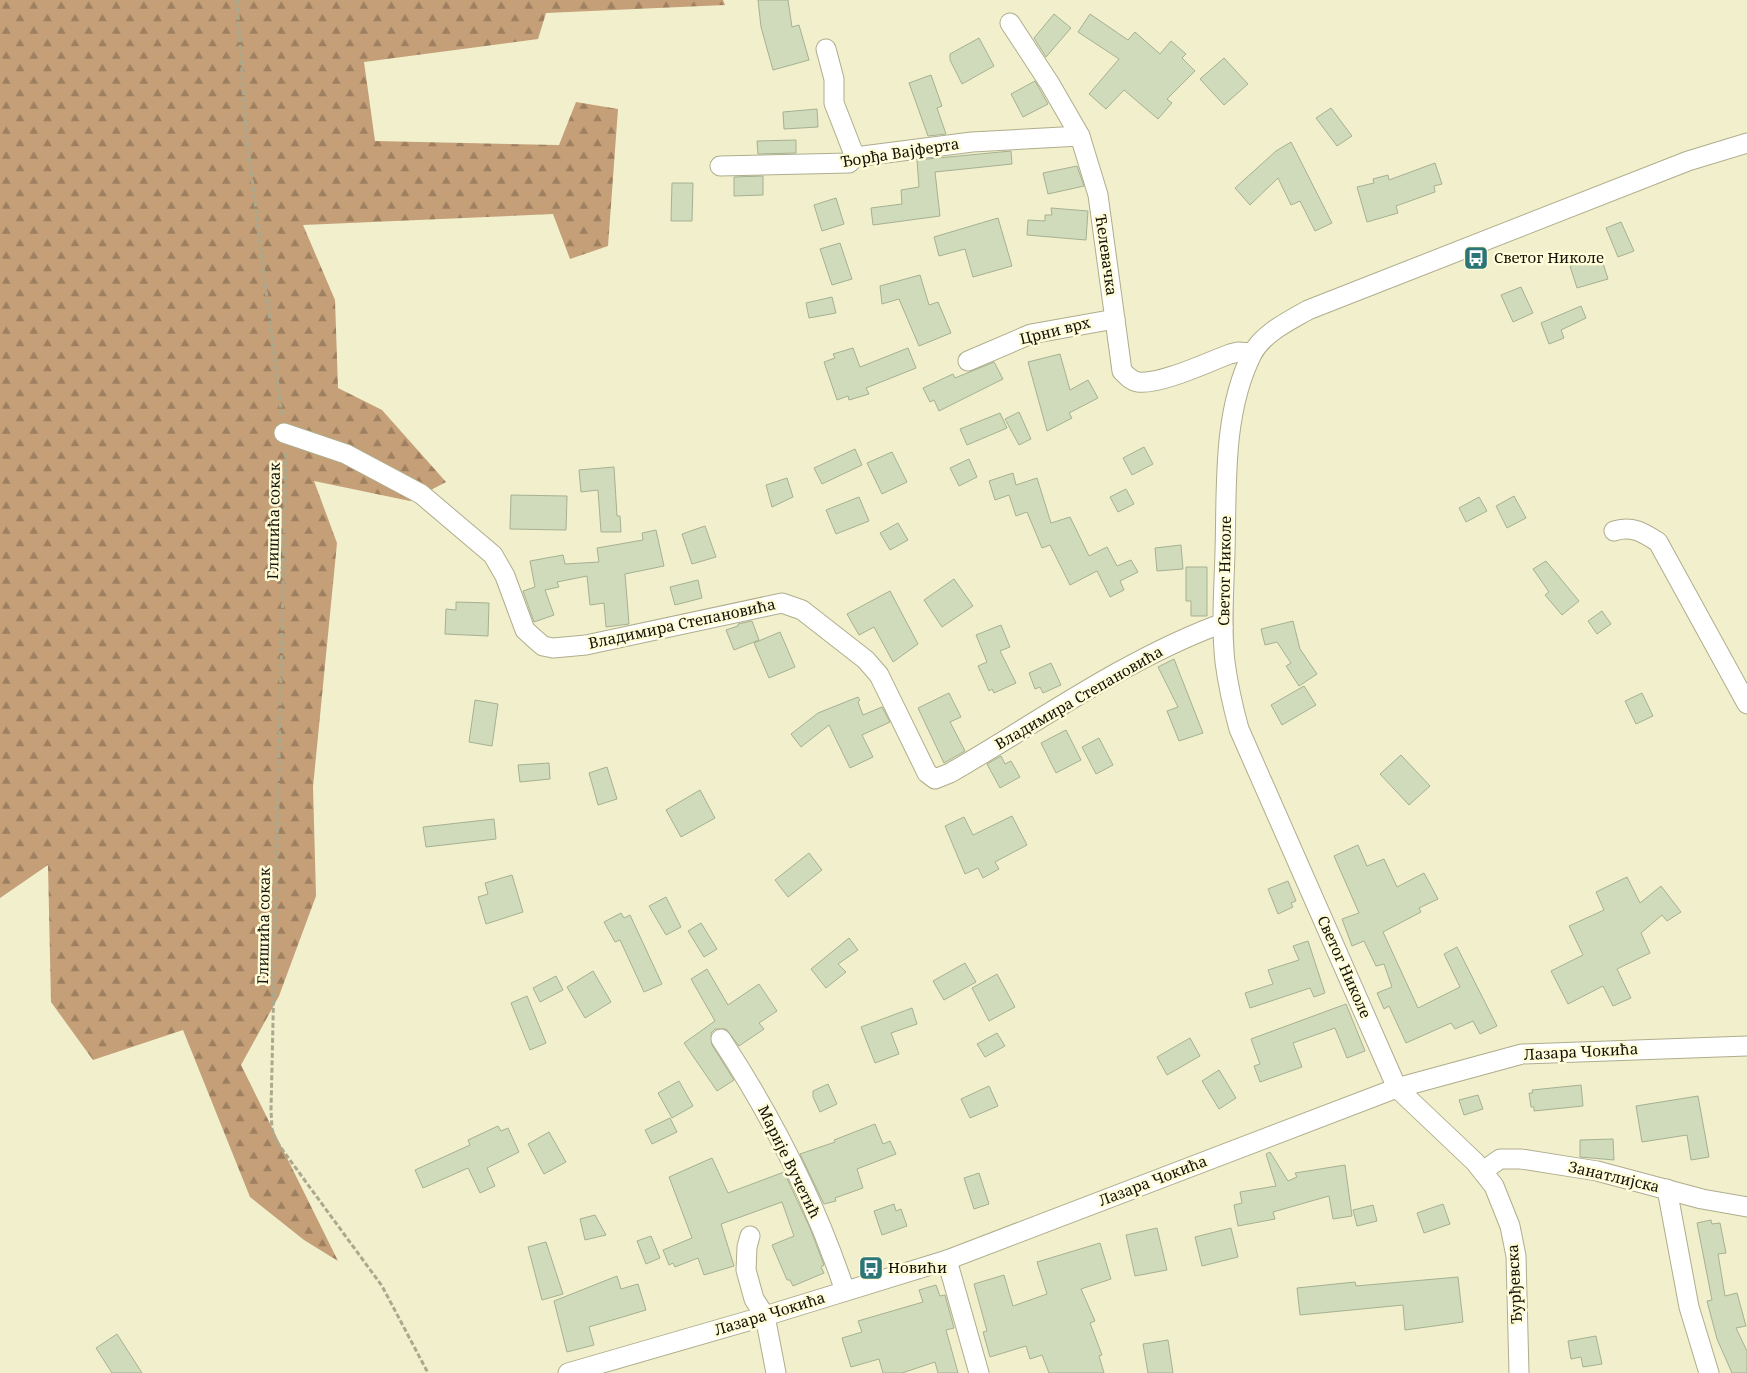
<svg xmlns="http://www.w3.org/2000/svg" width="1747" height="1373" font-family="'Noto Serif',serif">
  <style>
    .forest { fill: url(#forest-firs) }
    .building { fill: #cfdbba; stroke: #a6b192 }
    .lines { fill: none; stroke-linecap: round; stroke-linejoin: round }
    .minor-casing { stroke: #afad8c; stroke-width: 21 }
    .path { stroke: #aba98d; stroke-width: 3; stroke-dasharray: 5 2.5; stroke-linecap: butt }
    .minor { stroke: #fff; stroke-width: 19 }
    .labels { text-anchor: middle; stroke-width: 5; stroke-linejoin: round; paint-order: stroke }
    .street-label { font-size: 15px; fill: #131206; stroke: #fefcd9 }
    .poi-label { font-size: 15px; fill: #131206; stroke: #fefcd9; text-anchor: start }
  </style>
  <defs>
    <pattern id="forest-firs" width="22" height="20" patternUnits="userSpaceOnUse" patternTransform="scale(1.25)"><rect width="22" height="20" fill="#c49f77"/><path d="M5 1l3.5 6h-7zM16 11l3.5 6h-7z" fill="#9e8060"/></pattern>
  </defs>
  <rect width="100%" height="100%" fill="#f1efcc"/>
  <!-- forest -->
  <path class="forest" d="M 0,0 L 723,0 L 725,5 L 546,13 L 538,39 L 364,62 L 375,141 L 559,145 L 576,102 L 618,109 L 608,246 L 570,259 L 553,214 L 303,225 L 335,300 L 338,388 L 382,410 L 446,482 L 410,501 L 314,481 L 337,543 L 313,787 L 316,896 L 279,996 L 241,1065 L 338,1261 L 304,1240 L 250,1197 L 183,1030 L 93,1060 L 51,1002 L 48,865 L 0,898 Z"/>
  <!-- building -->
  <g class="building">
    <path d="M 758,0 L 788,0 L 792,27 L 799,25 L 809,60 L 773,70 L 761,27 Z"/>
    <path d="M 1054,14 L 1071,28 L 1046,57 L 1034,38 Z"/>
    <path d="M 1090,14 L 1128,40 L 1135,32 L 1160,54 L 1171,41 L 1186,54 L 1182,58 L 1195,71 L 1167,99 L 1172,103 L 1158,119 L 1124,90 L 1106,109 L 1089,94 L 1119,59 L 1078,32 Z"/>
    <path d="M 979,38 L 994,66 L 962,84 L 950,60 L 950,54 Z"/>
    <path d="M 1224,58 L 1248,84 L 1224,105 L 1200,79 Z"/>
    <path d="M 931,75 L 942,106 L 937,108 L 946,134 L 928,136 L 909,83 Z"/>
    <path d="M 1035,81 L 1048,104 L 1023,117 L 1011,94 Z"/>
    <path d="M 1331,108 L 1352,136 L 1337,146 L 1316,118 Z"/>
    <path d="M 817,109 L 818,127 L 784,129 L 783,112 Z"/>
    <path d="M 796,140 L 796,153 L 758,154 L 757,141 Z"/>
    <path d="M 1291,142 L 1332,223 L 1315,231 L 1300,201 L 1291,205 L 1278,178 L 1250,205 L 1235,188 L 1276,151 Z"/>
    <path d="M 1011,151 L 1012,164 L 935,172 L 940,216 L 873,225 L 871,208 L 902,204 L 901,190 L 919,187 L 917,160 Z"/>
    <path d="M 1435,163 L 1442,184 L 1434,186 L 1435,192 L 1396,206 L 1398,213 L 1367,222 L 1357,187 L 1374,183 L 1373,179 L 1388,175 L 1389,180 Z"/>
    <path d="M 1077,166 L 1084,186 L 1048,194 L 1043,173 Z"/>
    <path d="M 763,176 L 763,195 L 734,196 L 734,177 Z"/>
    <path d="M 672,183 L 693,183 L 692,221 L 671,221 Z"/>
    <path d="M 836,198 L 844,224 L 822,231 L 814,205 Z"/>
    <path d="M 1051,208 L 1088,211 L 1086,240 L 1027,235 L 1028,220 L 1045,221 L 1045,215 L 1052,215 Z"/>
    <path d="M 998,218 L 1012,266 L 973,277 L 965,249 L 939,256 L 934,237 Z"/>
    <path d="M 1621,222 L 1634,251 L 1618,257 L 1606,228 Z"/>
    <path d="M 840,243 L 852,279 L 832,285 L 820,249 Z"/>
    <path d="M 1601,257 L 1608,279 L 1577,288 L 1570,266 Z"/>
    <path d="M 920,275 L 929,305 L 938,302 L 951,333 L 919,346 L 899,299 L 882,304 L 880,286 Z"/>
    <path d="M 1521,287 L 1533,313 L 1513,322 L 1501,295 Z"/>
    <path d="M 832,297 L 836,313 L 809,318 L 806,303 Z"/>
    <path d="M 1581,306 L 1586,318 L 1561,330 L 1564,338 L 1549,344 L 1541,323 Z"/>
    <path d="M 853,348 L 860,367 L 908,348 L 916,368 L 866,388 L 869,394 L 849,400 L 848,396 L 837,400 L 824,362 L 835,358 L 833,354 Z"/>
    <path d="M 1060,354 L 1070,390 L 1088,380 L 1098,398 L 1069,413 L 1072,418 L 1047,431 L 1028,362 Z"/>
    <path d="M 994,362 L 1003,379 L 939,411 L 934,400 L 930,402 L 923,388 L 953,374 L 955,378 Z"/>
    <path d="M 1019,412 L 1031,439 L 1019,445 L 1005,419 Z"/>
    <path d="M 1000,413 L 1007,428 L 967,445 L 960,429 Z"/>
    <path d="M 1144,447 L 1153,464 L 1132,475 L 1123,458 Z"/>
    <path d="M 855,449 L 862,465 L 822,484 L 814,468 Z"/>
    <path d="M 892,452 L 907,482 L 882,494 L 867,463 Z"/>
    <path d="M 969,459 L 977,477 L 959,486 L 950,468 Z"/>
    <path d="M 614,467 L 617,516 L 620,516 L 621,532 L 601,532 L 598,490 L 581,492 L 579,470 Z"/>
    <path d="M 1013,473 L 1016,485 L 1037,478 L 1051,523 L 1070,517 L 1089,556 L 1107,547 L 1117,566 L 1131,560 L 1138,572 L 1120,581 L 1124,590 L 1110,597 L 1097,571 L 1070,585 L 1050,545 L 1042,548 L 1027,512 L 1016,516 L 1009,495 L 995,500 L 989,481 Z"/>
    <path d="M 787,478 L 793,497 L 772,507 L 766,485 Z"/>
    <path d="M 1126,489 L 1134,504 L 1118,512 L 1110,497 Z"/>
    <path d="M 511,495 L 567,496 L 566,530 L 510,529 Z"/>
    <path d="M 1514,496 L 1526,518 L 1507,528 L 1496,506 Z"/>
    <path d="M 859,497 L 869,521 L 836,534 L 826,510 Z"/>
    <path d="M 1479,497 L 1487,511 L 1466,522 L 1459,508 Z"/>
    <path d="M 898,523 L 908,540 L 890,550 L 880,533 Z"/>
    <path d="M 705,526 L 716,557 L 692,564 L 682,534 Z"/>
    <path d="M 656,530 L 664,566 L 625,574 L 629,624 L 606,627 L 604,603 L 590,605 L 587,576 L 557,582 L 559,587 L 545,590 L 554,615 L 534,622 L 523,591 L 535,587 L 530,561 L 563,555 L 565,564 L 599,562 L 597,548 L 643,540 L 642,533 Z"/>
    <path d="M 1181,545 L 1183,569 L 1157,571 L 1155,548 Z"/>
    <path d="M 1546,561 L 1579,601 L 1562,615 L 1545,595 L 1549,592 L 1533,569 Z"/>
    <path d="M 1186,567 L 1207,567 L 1207,616 L 1191,616 L 1191,601 L 1186,601 Z"/>
    <path d="M 954,579 L 973,606 L 942,627 L 924,600 Z"/>
    <path d="M 698,580 L 702,598 L 675,605 L 670,587 Z"/>
    <path d="M 890,591 L 918,644 L 893,662 L 874,627 L 859,635 L 847,614 Z"/>
    <path d="M 456,602 L 489,603 L 488,636 L 445,634 L 446,609 L 456,610 Z"/>
    <path d="M 1602,611 L 1611,624 L 1597,634 L 1588,621 Z"/>
    <path d="M 752,621 L 759,640 L 734,650 L 726,630 L 738,626 L 738,624 Z"/>
    <path d="M 1293,621 L 1300,649 L 1317,674 L 1299,686 L 1286,666 L 1291,663 L 1277,642 L 1265,645 L 1261,629 Z"/>
    <path d="M 1001,625 L 1010,647 L 1000,651 L 1016,683 L 994,693 L 992,689 L 989,691 L 978,666 L 987,662 L 976,635 Z"/>
    <path d="M 780,632 L 795,667 L 769,678 L 754,643 Z"/>
    <path d="M 1174,659 L 1203,733 L 1179,741 L 1167,711 L 1178,707 L 1158,667 Z"/>
    <path d="M 1051,663 L 1061,685 L 1043,693 L 1040,687 L 1035,689 L 1029,673 Z"/>
    <path d="M 1304,686 L 1316,705 L 1282,725 L 1271,705 Z"/>
    <path d="M 949,693 L 961,717 L 950,722 L 965,751 L 944,763 L 918,708 Z"/>
    <path d="M 1642,693 L 1653,716 L 1636,724 L 1625,701 Z"/>
    <path d="M 858,697 L 860,700 L 858,702 L 863,715 L 882,707 L 890,722 L 862,735 L 873,757 L 850,768 L 829,725 L 801,747 L 791,734 L 818,713 Z"/>
    <path d="M 475,700 L 498,704 L 492,746 L 469,742 Z"/>
    <path d="M 1066,730 L 1081,760 L 1056,773 L 1041,743 Z"/>
    <path d="M 1099,738 L 1113,765 L 1096,774 L 1082,747 Z"/>
    <path d="M 1401,755 L 1430,786 L 1409,805 L 1380,774 Z"/>
    <path d="M 1001,756 L 1005,764 L 1011,761 L 1020,777 L 1000,788 L 987,764 Z"/>
    <path d="M 549,763 L 550,779 L 520,782 L 518,765 Z"/>
    <path d="M 607,767 L 617,799 L 598,805 L 589,773 Z"/>
    <path d="M 700,790 L 715,818 L 681,837 L 666,810 Z"/>
    <path d="M 1012,816 L 1027,845 L 995,862 L 999,869 L 983,878 L 978,868 L 965,874 L 945,826 L 964,817 L 973,835 Z"/>
    <path d="M 494,819 L 496,839 L 426,847 L 423,827 Z"/>
    <path d="M 1358,845 L 1367,866 L 1384,859 L 1397,887 L 1424,873 L 1438,899 L 1419,908 L 1421,912 L 1383,932 L 1418,1008 L 1460,987 L 1444,954 L 1457,947 L 1497,1026 L 1480,1034 L 1473,1021 L 1455,1029 L 1451,1023 L 1406,1043 L 1389,1006 L 1384,1009 L 1377,993 L 1392,987 L 1384,964 L 1376,966 L 1364,941 L 1352,946 L 1342,919 L 1359,913 L 1334,856 Z"/>
    <path d="M 809,853 L 822,870 L 788,897 L 775,880 Z"/>
    <path d="M 512,875 L 523,912 L 486,924 L 478,897 L 488,894 L 485,883 Z"/>
    <path d="M 1627,877 L 1640,903 L 1661,886 L 1681,912 L 1667,921 L 1662,915 L 1641,933 L 1650,953 L 1617,969 L 1631,998 L 1613,1006 L 1603,986 L 1568,1004 L 1551,971 L 1583,955 L 1569,926 L 1604,910 L 1596,892 Z"/>
    <path d="M 1288,881 L 1296,901 L 1291,903 L 1293,907 L 1278,914 L 1268,889 Z"/>
    <path d="M 666,897 L 681,927 L 666,935 L 649,906 Z"/>
    <path d="M 621,913 L 624,918 L 630,915 L 662,984 L 644,992 L 620,940 L 615,942 L 604,922 Z"/>
    <path d="M 701,923 L 717,949 L 704,957 L 688,931 Z"/>
    <path d="M 849,938 L 858,950 L 838,964 L 846,972 L 826,988 L 811,969 Z"/>
    <path d="M 1308,941 L 1325,993 L 1314,997 L 1310,988 L 1250,1008 L 1245,993 L 1273,984 L 1268,970 L 1299,960 L 1293,946 Z"/>
    <path d="M 965,963 L 976,982 L 944,1000 L 933,981 Z"/>
    <path d="M 707,969 L 728,1005 L 759,984 L 777,1011 L 759,1023 L 764,1029 L 739,1046 L 726,1029 L 715,1029 L 711,1033 L 712,1045 L 734,1080 L 717,1091 L 684,1043 L 715,1021 L 691,979 Z"/>
    <path d="M 593,971 L 611,1002 L 585,1018 L 567,987 Z"/>
    <path d="M 997,974 L 1015,1007 L 989,1021 L 972,988 Z"/>
    <path d="M 556,976 L 563,990 L 540,1002 L 533,988 Z"/>
    <path d="M 527,996 L 546,1043 L 530,1050 L 511,1003 Z"/>
    <path d="M 1346,1004 L 1365,1051 L 1347,1058 L 1335,1028 L 1293,1043 L 1302,1067 L 1260,1082 L 1254,1066 L 1260,1064 L 1251,1039 Z"/>
    <path d="M 912,1008 L 917,1024 L 891,1033 L 899,1054 L 875,1063 L 861,1027 Z"/>
    <path d="M 997,1033 L 1005,1046 L 985,1057 L 977,1044 Z"/>
    <path d="M 1190,1038 L 1200,1056 L 1167,1075 L 1157,1057 Z"/>
    <path d="M 1219,1070 L 1236,1098 L 1219,1109 L 1202,1081 Z"/>
    <path d="M 679,1081 L 693,1106 L 672,1118 L 658,1093 Z"/>
    <path d="M 828,1084 L 837,1104 L 820,1112 L 813,1097 L 813,1091 Z"/>
    <path d="M 1581,1085 L 1583,1106 L 1534,1111 L 1534,1107 L 1531,1107 L 1529,1093 L 1533,1093 L 1532,1090 Z"/>
    <path d="M 989,1086 L 998,1106 L 970,1118 L 961,1099 Z"/>
    <path d="M 1478,1095 L 1483,1109 L 1464,1115 L 1459,1100 Z"/>
    <path d="M 1698,1096 L 1709,1157 L 1691,1160 L 1687,1135 L 1642,1142 L 1636,1106 Z"/>
    <path d="M 670,1118 L 677,1132 L 652,1144 L 645,1130 Z"/>
    <path d="M 875,1124 L 883,1144 L 890,1141 L 896,1154 L 857,1169 L 863,1188 L 835,1198 L 836,1201 L 824,1204 L 800,1154 L 835,1142 L 834,1140 Z"/>
    <path d="M 498,1126 L 501,1131 L 508,1128 L 519,1152 L 487,1168 L 495,1186 L 480,1193 L 468,1168 L 423,1188 L 415,1170 L 470,1145 L 468,1140 Z"/>
    <path d="M 549,1132 L 566,1162 L 544,1174 L 528,1144 Z"/>
    <path d="M 1613,1139 L 1614,1160 L 1580,1157 L 1580,1140 Z"/>
    <path d="M 1270,1152 L 1288,1181 L 1297,1177 L 1295,1173 L 1345,1165 L 1352,1216 L 1333,1219 L 1329,1196 L 1273,1212 L 1275,1219 L 1238,1226 L 1234,1205 L 1242,1203 L 1240,1192 L 1276,1186 L 1266,1154 Z"/>
    <path d="M 712,1158 L 728,1193 L 784,1172 L 810,1228 L 824,1265 L 821,1267 L 824,1273 L 793,1286 L 790,1280 L 787,1280 L 772,1245 L 794,1236 L 782,1202 L 721,1224 L 734,1266 L 704,1275 L 698,1258 L 675,1267 L 673,1263 L 669,1265 L 663,1250 L 692,1238 L 669,1177 Z"/>
    <path d="M 979,1173 L 989,1204 L 974,1209 L 964,1178 Z"/>
    <path d="M 894,1204 L 896,1211 L 901,1209 L 907,1226 L 882,1235 L 874,1211 Z"/>
    <path d="M 1443,1204 L 1450,1224 L 1424,1233 L 1417,1213 Z"/>
    <path d="M 1373,1205 L 1377,1221 L 1357,1226 L 1353,1210 Z"/>
    <path d="M 595,1215 L 606,1235 L 585,1240 L 580,1219 Z"/>
    <path d="M 1711,1220 L 1712,1224 L 1720,1223 L 1726,1253 L 1718,1254 L 1725,1296 L 1737,1293 L 1746,1326 L 1736,1328 L 1747,1351 L 1747,1373 L 1732,1373 L 1717,1339 L 1707,1301 L 1712,1300 L 1697,1223 Z"/>
    <path d="M 1157,1228 L 1167,1270 L 1135,1276 L 1126,1235 Z"/>
    <path d="M 1231,1228 L 1238,1257 L 1202,1266 L 1195,1237 Z"/>
    <path d="M 651,1236 L 660,1258 L 646,1264 L 637,1241 Z"/>
    <path d="M 546,1242 L 563,1294 L 542,1300 L 528,1247 Z"/>
    <path d="M 1100,1243 L 1111,1279 L 1081,1289 L 1095,1321 L 1090,1323 L 1102,1355 L 1099,1356 L 1104,1373 L 1049,1373 L 1042,1355 L 1030,1359 L 1026,1346 L 990,1357 L 983,1332 L 987,1331 L 974,1284 L 1004,1275 L 1013,1306 L 1047,1294 L 1037,1262 Z"/>
    <path d="M 617,1276 L 621,1289 L 638,1284 L 646,1310 L 589,1327 L 594,1345 L 567,1352 L 554,1301 Z"/>
    <path d="M 1458,1277 L 1463,1322 L 1405,1330 L 1403,1305 L 1300,1315 L 1297,1288 L 1355,1282 L 1356,1286 Z"/>
    <path d="M 936,1285 L 940,1296 L 945,1295 L 954,1328 L 946,1330 L 958,1373 L 938,1373 L 935,1362 L 902,1373 L 883,1373 L 879,1359 L 851,1367 L 842,1338 L 862,1332 L 858,1321 L 923,1302 L 919,1290 Z"/>
    <path d="M 117,1334 L 135,1362 L 142,1373 L 112,1373 L 96,1348 Z"/>
    <path d="M 1596,1336 L 1602,1364 L 1583,1367 L 1581,1357 L 1571,1359 L 1568,1341 Z"/>
    <path d="M 1168,1340 L 1173,1373 L 1148,1373 L 1143,1344 Z"/>
  </g>
  <g class="lines">
    <defs>
      <g id="minor">
        <path d="M 1010,23 L 1050,84 L 1080,136 L 1098,195 L 1122,371 C 1127,376 1131,381 1138,382 C 1160,385 1208,362 1230,354 L 1238,352 L 1252,353"/>
        <path d="M 826,49 L 834,79 L 834,103 L 855,157"/>
        <path d="M 720,166 L 849,163 L 855,157 L 972,142 L 1080,136"/>
        <path d="M 968,361 L 1031,334 L 1115,319"/>
        <path d="M 284,433 L 346,454 L 421,494 L 493,555 L 505,576 L 525,630 L 536,640 L 543,646 L 553,648 L 586,645 L 782,603 L 802,610 L 866,660 L 879,675 L 927,773 L 935,779 L 950,773 C 1037,723 1121,662 1215,626 L 1223,627"/>
        <path d="M 1614,531 C 1632,525 1644,533 1658,542 L 1747,704"/>
        <path d="M 721,1039 C 773,1118 815,1201 845,1291"/>
        <path d="M 1483,1171 L 1500,1159 L 1521,1159 L 1597,1171 L 1702,1199 L 1747,1207"/>
        <path d="M 1667,1189 L 1689,1307 L 1709,1373"/>
        <path d="M 750,1236 L 747,1247 L 746,1270 L 754,1299 L 765,1316 L 776,1373"/>
        <path d="M 947,1260 L 979,1373"/>
        <path d="M 568,1373 L 765,1316 L 947,1260 L 1397,1088 L 1522,1054 L 1747,1046"/>
        <path d="M 1519,1373 L 1516,1256 L 1510,1226 L 1494,1186 L 1475,1162 L 1397,1088 L 1239,729 C 1233,707 1228,685 1225,662 C 1221,626 1224,589 1225,552 C 1227,487 1222,414 1252,354 C 1263,333 1289,321 1308,310 L 1688,161 L 1747,143"/>
      </g>
    </defs>
    <!-- minor casing -->
    <use href="#minor" class="minor-casing"/>
    <!-- path -->
    <g class="path">
      <path d="M 237,0 L 246,131 L 282,417"/>
      <path d="M 286,453 L 271,1110 L 272,1129 L 276,1141 L 382,1286 L 428,1373"/>
    </g>
    <!-- minor -->
    <use href="#minor" class="minor"/>
  </g>
  <!-- icons -->
  <defs>
    <symbol id="bus-square" viewBox="-11 -11 22 22"><rect x="-9" y="-9" width="18" height="18" rx="4" fill="#2c7677" stroke="#fefcd9"/><path d="M-5-6H5V4H4V6H2V4H-2V6H-4V4H-5ZM-3.5-4V0h7V-4ZM-3.5 1.2v1.5H-2V1.2ZM2 1.2v1.5H3.5V1.2Z" fill="#fff"/></symbol>
  </defs>
  <g fill-rule="evenodd">
    <use href="#bus-square" x="1462" y="244" width="28" height="28"/>
    <use href="#bus-square" x="857" y="1254" width="28" height="28"/>
  </g>
  <g class="labels">
    <!-- street labels -->
    <g class="street-label">
      <text transform="translate(900 153) rotate(-9)" y="5">Ђорђа Вајферта</text>
      <text transform="translate(1106 255) rotate(82)" y="5">Ћелевачка</text>
      <text transform="translate(1055 331) rotate(-14)" y="5">Црни врх</text>
      <text transform="translate(274 521) rotate(-89)" y="5">Глишића сокак</text>
      <text transform="translate(1225 571) rotate(-89)" y="5">Светог Николе</text>
      <text transform="translate(682 624) rotate(-12)" y="5">Владимира Степановића</text>
      <text transform="translate(1079 698) rotate(-30)" y="5">Владимира Степановића</text>
      <text transform="translate(264 926) rotate(-89)" y="5">Глишића сокак</text>
      <text transform="translate(1344 967) rotate(66)" y="5">Светог Николе</text>
      <text transform="translate(1581 1052) rotate(-3)" y="5">Лазара Чокића</text>
      <text transform="translate(789 1162) rotate(64)" y="5">Марије Вучетић</text>
      <text transform="translate(1614 1177) rotate(13)" y="5">Занатлијска</text>
      <text transform="translate(1153 1181) rotate(-21)" y="5">Лазара Чокића</text>
      <text transform="translate(1515 1284) rotate(-93)" y="5">Ђурђевска</text>
      <text transform="translate(770 1314) rotate(-17)" y="5">Лазара Чокића</text>
    </g>
    <!-- poi labels -->
    <g class="poi-label">
      <text x="1494" y="263">Светог Николе</text>
      <text x="888" y="1273">Новићи</text>
    </g>
  </g>
</svg>
